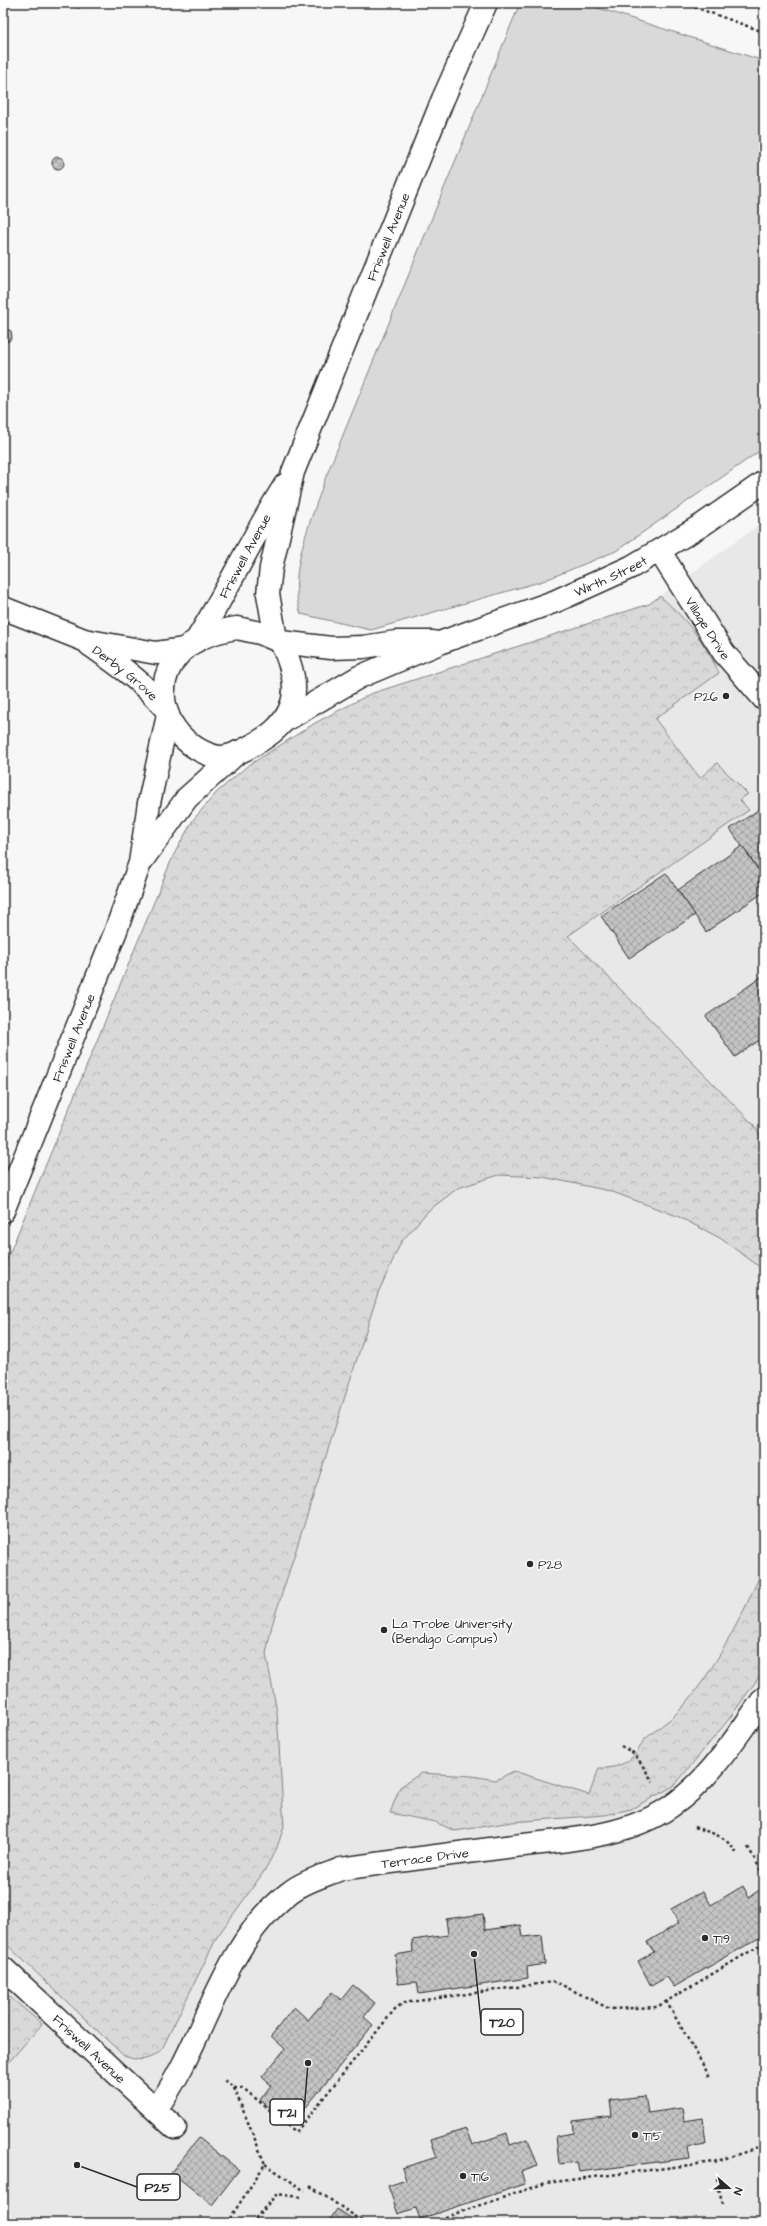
<svg xmlns="http://www.w3.org/2000/svg" width="767" height="2226" font-family="'Architects Daughter',sans-serif">
  <style>
    .built { fill: #e8e8e8 }
    .grass { fill: #d9d9d9; stroke: #828282 }
    .forest { fill: url(#forest-crowns); stroke: #828282 }
    .building { fill: url(#building-cross-hatch); stroke: #2b2b2b }
    .lines { fill: none; stroke-linecap: round; stroke-linejoin: round }
    .minor-casing { stroke: #2b2b2b; stroke-width: 25 }
    .path { stroke: #2b2b2b; stroke-width: 2.5; stroke-dasharray: 3 3; stroke-linecap: butt }
    .minor { stroke: #fff; stroke-width: 22 }
    .poi-dot { fill: #2b2b2b; stroke: #fff; stroke-width: 1.5 }
    .labels { text-anchor: middle; stroke-width: 3; stroke-linejoin: round; paint-order: stroke }
    .street-label { font-size: 13px; fill: #2b2b2b; stroke: #fff }
    .poi-label { font-size: 13px; fill: #2b2b2b; stroke: #fff; text-anchor: start }
    .leader { fill: none; stroke: #2b2b2b; stroke-width: 1.5 }
    .callout-dot { fill: #2b2b2b; stroke: #fff; stroke-width: 1.5 }
    .callout { fill: #fff; stroke: #2b2b2b; stroke-width: 1.5 }
    .callout-label { font-size: 14px; text-anchor: middle; font-weight: bold; fill: #2b2b2b }
  </style>
  <defs>
    <pattern id="forest-crowns" width="20" height="18" patternUnits="userSpaceOnUse"><rect width="20" height="18" fill="#d9d9d9"/><path d="M2 6a3 3 0 1 1 6 0M12 15a3 3 0 1 1 6 0" fill="none" stroke="#bababa"/></pattern>
    <pattern id="building-cross-hatch" width="8" height="8" patternUnits="userSpaceOnUse"><rect width="8" height="8" fill="#c4c4c4"/><path d="M0 0l8 8M0 8l8-8" fill="none" stroke="#9f9f9f"/></pattern>
  </defs>
  <rect width="100%" height="100%" fill="#f7f7f7"/>
  <filter id="ink" filterUnits="userSpaceOnUse"><feTurbulence type="fractalNoise" baseFrequency=".025" numOctaves="2"/><feDisplacementMap in="SourceGraphic" scale="8" xChannelSelector="R" yChannelSelector="G"/><feConvolveMatrix kernelMatrix="1 2 1 2 8 2 1 2 1" color-interpolation-filters="sRGB"/></filter>
  <g filter="url(#ink)">
    <!-- built -->
    <path class="built" d="M 764,521 L 764,2223 L 3,2223 L 3,2069 L 42,2024 L 3,1991 L 3,1269 L 173,856 L 193,820 L 216,793 L 246,767 L 315,723 L 370,694 L 649,604 Z"/>
    <!-- grass -->
    <path class="grass" d="M 520,3 L 583,3 L 764,61 L 764,448 L 616,551 L 543,581 L 371,630 L 301,614 C 286,574 312,519 325,479 Z"/>
    <!-- forest -->
    <g class="forest">
      <path d="M 660,596 C 684,617 706,643 719,673 L 655,719 L 700,778 L 717,763 L 748,794 L 740,800 L 749,810 L 568,936 L 754,1125 L 764,1143 L 764,1270 L 720,1238 L 677,1216 L 610,1191 L 543,1177 L 499,1175 L 458,1188 L 428,1211 L 401,1242 L 378,1293 L 272,1625 L 266,1654 L 277,1712 L 284,1827 L 276,1850 L 263,1873 L 217,1937 L 162,2049 C 149,2061 140,2062 124,2056 L 3,1941 L 3,1269 L 173,856 L 193,820 L 216,793 L 246,767 L 315,723 L 370,694 L 649,604 Z"/>
      <path d="M 764,1566 L 764,1670 L 729,1719 L 674,1786 L 631,1809 L 605,1815 L 512,1822 L 455,1831 L 435,1822 L 390,1813 L 400,1787 L 421,1773 L 472,1776 L 496,1780 L 514,1771 L 589,1795 L 599,1768 C 614,1769 628,1764 637,1752 C 640,1748 641,1743 645,1739 C 655,1730 668,1722 678,1712 C 713,1675 744,1613 764,1566 Z"/>
      <path d="M 3,1991 L 42,2024 L 3,2069 Z"/>
    </g>
    <!-- building -->
    <g class="building">
      <path d="M 73,3 L 84,3 L 79,8 L 74,7 Z"/>
      <circle cx="58" cy="163" r="6"/>
      <path d="M 3,328 L 11,331 L 12,337 L 9,341 L 3,342 Z"/>
      <path d="M 764,806 L 764,866 L 759,870 L 730,829 Z"/>
      <path d="M 742,846 L 764,878 L 764,892 L 706,932 L 678,890 Z"/>
      <path d="M 666,873 L 695,915 L 629,958 L 601,916 Z"/>
      <path d="M 764,975 L 764,1037 L 735,1057 L 706,1016 Z"/>
      <path d="M 743,1886 L 749,1897 L 764,1887 L 764,1935 L 674,1987 L 667,1977 L 651,1986 L 638,1961 L 654,1952 L 647,1942 L 679,1923 L 671,1909 L 703,1891 L 711,1905 Z"/>
      <path d="M 483,1914 L 485,1930 L 521,1925 L 523,1937 L 542,1935 L 545,1964 L 527,1967 L 528,1978 L 419,1994 L 417,1982 L 398,1984 L 395,1955 L 413,1952 L 412,1940 L 448,1935 L 446,1919 Z"/>
      <path d="M 353,1985 L 375,2003 L 364,2017 L 373,2025 L 303,2111 L 294,2103 L 282,2117 L 260,2100 L 271,2085 L 262,2077 L 285,2049 L 271,2036 L 294,2007 L 308,2020 L 332,1992 L 341,2000 Z"/>
      <path d="M 645,2096 L 648,2113 L 682,2108 L 684,2121 L 703,2118 L 706,2144 L 687,2147 L 689,2158 L 579,2172 L 577,2162 L 559,2164 L 556,2136 L 574,2133 L 573,2121 L 612,2116 L 610,2100 Z"/>
      <path d="M 466,2129 L 472,2145 L 507,2133 L 510,2145 L 528,2139 L 538,2166 L 521,2172 L 525,2184 L 420,2219 L 416,2208 L 398,2214 L 388,2186 L 406,2180 L 402,2168 L 437,2157 L 431,2140 Z"/>
      <path d="M 199,2138 L 239,2170 L 212,2205 L 171,2172 Z"/>
      <path d="M 337,2209 L 359,2223 L 328,2223 Z"/>
    </g>
    <g class="lines">
      <defs>
        <g id="minor">
          <path id="s1" d="M 660,552 L 724,653 L 764,699"/>
          <path d="M 3,608 L 84,640 L 156,653 L 185,649"/>
          <path d="M 237,628 L 260,633 L 281,642 C 295,672 303,702 277,728 C 267,738 236,757 221,757 C 213,757 202,752 196,748 C 162,727 152,683 180,653 C 195,637 217,631 237,628 Z"/>
          <path id="s2" d="M 276,639 L 268,594 L 271,568 L 293,472 L 443,99 L 486,3"/>
          <path id="s3" d="M 196,641 C 228,590 253,535 285,485"/>
          <path d="M 281,642 L 331,648 L 363,647 L 396,642 L 433,642"/>
          <path id="s4" d="M 90,645 C 117,664 143,682 165,708"/>
          <path id="s5" d="M 284,721 L 359,677 L 442,642 L 556,601 L 631,567 L 702,525 L 764,482"/>
          <path d="M 143,859 L 187,798 L 238,752"/>
          <path id="s6" d="M 3,1211 L 115,933 L 140,863 L 149,803 L 168,715"/>
          <path id="s7" d="M 3,1968 L 175,2128"/>
          <path id="s8" d="M 156,2109 C 206,2042 219,1947 289,1893 C 304,1881 324,1876 341,1869 C 396,1861 451,1854 506,1847 C 561,1840 623,1839 670,1807 C 710,1780 736,1737 764,1698"/>
        </g>
      </defs>
      <!-- minor casing -->
      <use href="#minor" class="minor-casing"/>
      <!-- path -->
      <g class="path">
        <path d="M 683,3 L 764,32"/>
        <path d="M 621,1746 L 635,1754 L 653,1782"/>
        <path d="M 694,1827 C 716,1835 724,1834 738,1855"/>
        <path d="M 748,1847 L 764,1876"/>
        <path d="M 666,2001 L 710,2077"/>
        <path d="M 225,2080 L 234,2088 L 265,2164 L 227,2223"/>
        <path d="M 234,2088 L 243,2088 L 296,2132 L 395,2009 L 403,2003 L 552,1982 L 560,1984 L 610,2009 L 657,2007 L 764,1943"/>
        <path d="M 265,2164 L 305,2191"/>
        <path d="M 717,2178 L 722,2204"/>
        <path d="M 310,2186 L 365,2223"/>
        <path d="M 251,2223 L 277,2194 L 300,2197"/>
        <path d="M 428,2223 L 546,2183 L 714,2162 L 764,2146"/>
      </g>
      <!-- minor -->
      <use href="#minor" class="minor"/>
    </g>
  </g>
  <!-- markers -->
  <g class="poi-dot">
    <circle cx="726" cy="696" r="4"/>
    <circle cx="530" cy="1564" r="4"/>
    <circle cx="384" cy="1630" r="4"/>
    <circle cx="705" cy="1938" r="4"/>
    <circle cx="635" cy="2135" r="4"/>
    <circle cx="463" cy="2176" r="4"/>
  </g>
  <g class="labels">
    <!-- street labels -->
    <g class="street-label">
      <text dy="5" stroke="none"><textPath href="#s2" startOffset="424">Friswell Avenue</textPath></text>
      <text dy="5" stroke="none"><textPath href="#s3" startOffset="98">Friswell Avenue</textPath></text>
      <text dy="5" stroke="none"><textPath href="#s5" startOffset="358">Wirth Street</textPath></text>
      <text dy="5" stroke="none"><textPath href="#s1" startOffset="90">Village Drive</textPath></text>
      <text dy="5" stroke="none"><textPath href="#s4" startOffset="45">Derby Grove</textPath></text>
      <text dy="5" stroke="none"><textPath href="#s6" startOffset="187">Friswell Avenue</textPath></text>
      <text dy="5" stroke="none"><textPath href="#s8" startOffset="398">Terrace Drive</textPath></text>
      <text dy="5" stroke="none"><textPath href="#s7" startOffset="118">Friswell Avenue</textPath></text>
    </g>
    <!-- poi labels -->
    <g class="poi-label">
      <text x="718" y="701" text-anchor="end">P26</text>
      <text x="538" y="1569">P28</text>
      <text x="392" y="1628">La Trobe University<tspan x="392" dy="15">(Bendigo Campus)</tspan></text>
      <text x="713" y="1943">T19</text>
      <text x="643" y="2140">T15</text>
      <text x="471" y="2181">T16</text>
    </g>
  </g>
  <!-- callouts -->
  <path class="leader" d="M474 1954L481 2022M308 2063L304 2112M77 2165L137 2187"/>
  <g class="callout-dot">
    <circle cx="474" cy="1954" r="4"/>
    <circle cx="308" cy="2063" r="4"/>
    <circle cx="77" cy="2165" r="4"/>
  </g>
  <g class="callout">
    <rect x="481" y="2009" width="42" height="26" rx="4"/>
    <rect x="270" y="2099" width="34" height="26" rx="4"/>
    <rect x="137" y="2174" width="43" height="26" rx="4"/>
  </g>
  <g class="callout-label">
    <text x="502" y="2027">T20</text>
    <text x="287" y="2117">T21</text>
    <text x="158" y="2192">P25</text>
  </g>
  <!-- margin -->
  <rect width="767" height="2226" fill="none" stroke="#fff" stroke-width="16"/>
  <rect x="8" y="8" width="751" height="2210" fill="none" stroke="#2b2b2b" stroke-width="1.5" filter="url(#ink)"/>
  <!-- north arrow -->
  <g transform="translate(729 2188) rotate(110)" stroke="#ffffff" stroke-width="3" paint-order="stroke">
  <path d="M0-3L7 15L0 10L-7 15Z" fill="#2b2b2b"/>
  <text y="-6" font-size="11" font-weight="bold" text-anchor="middle" fill="#2b2b2b">N</text>
  </g>
</svg>
